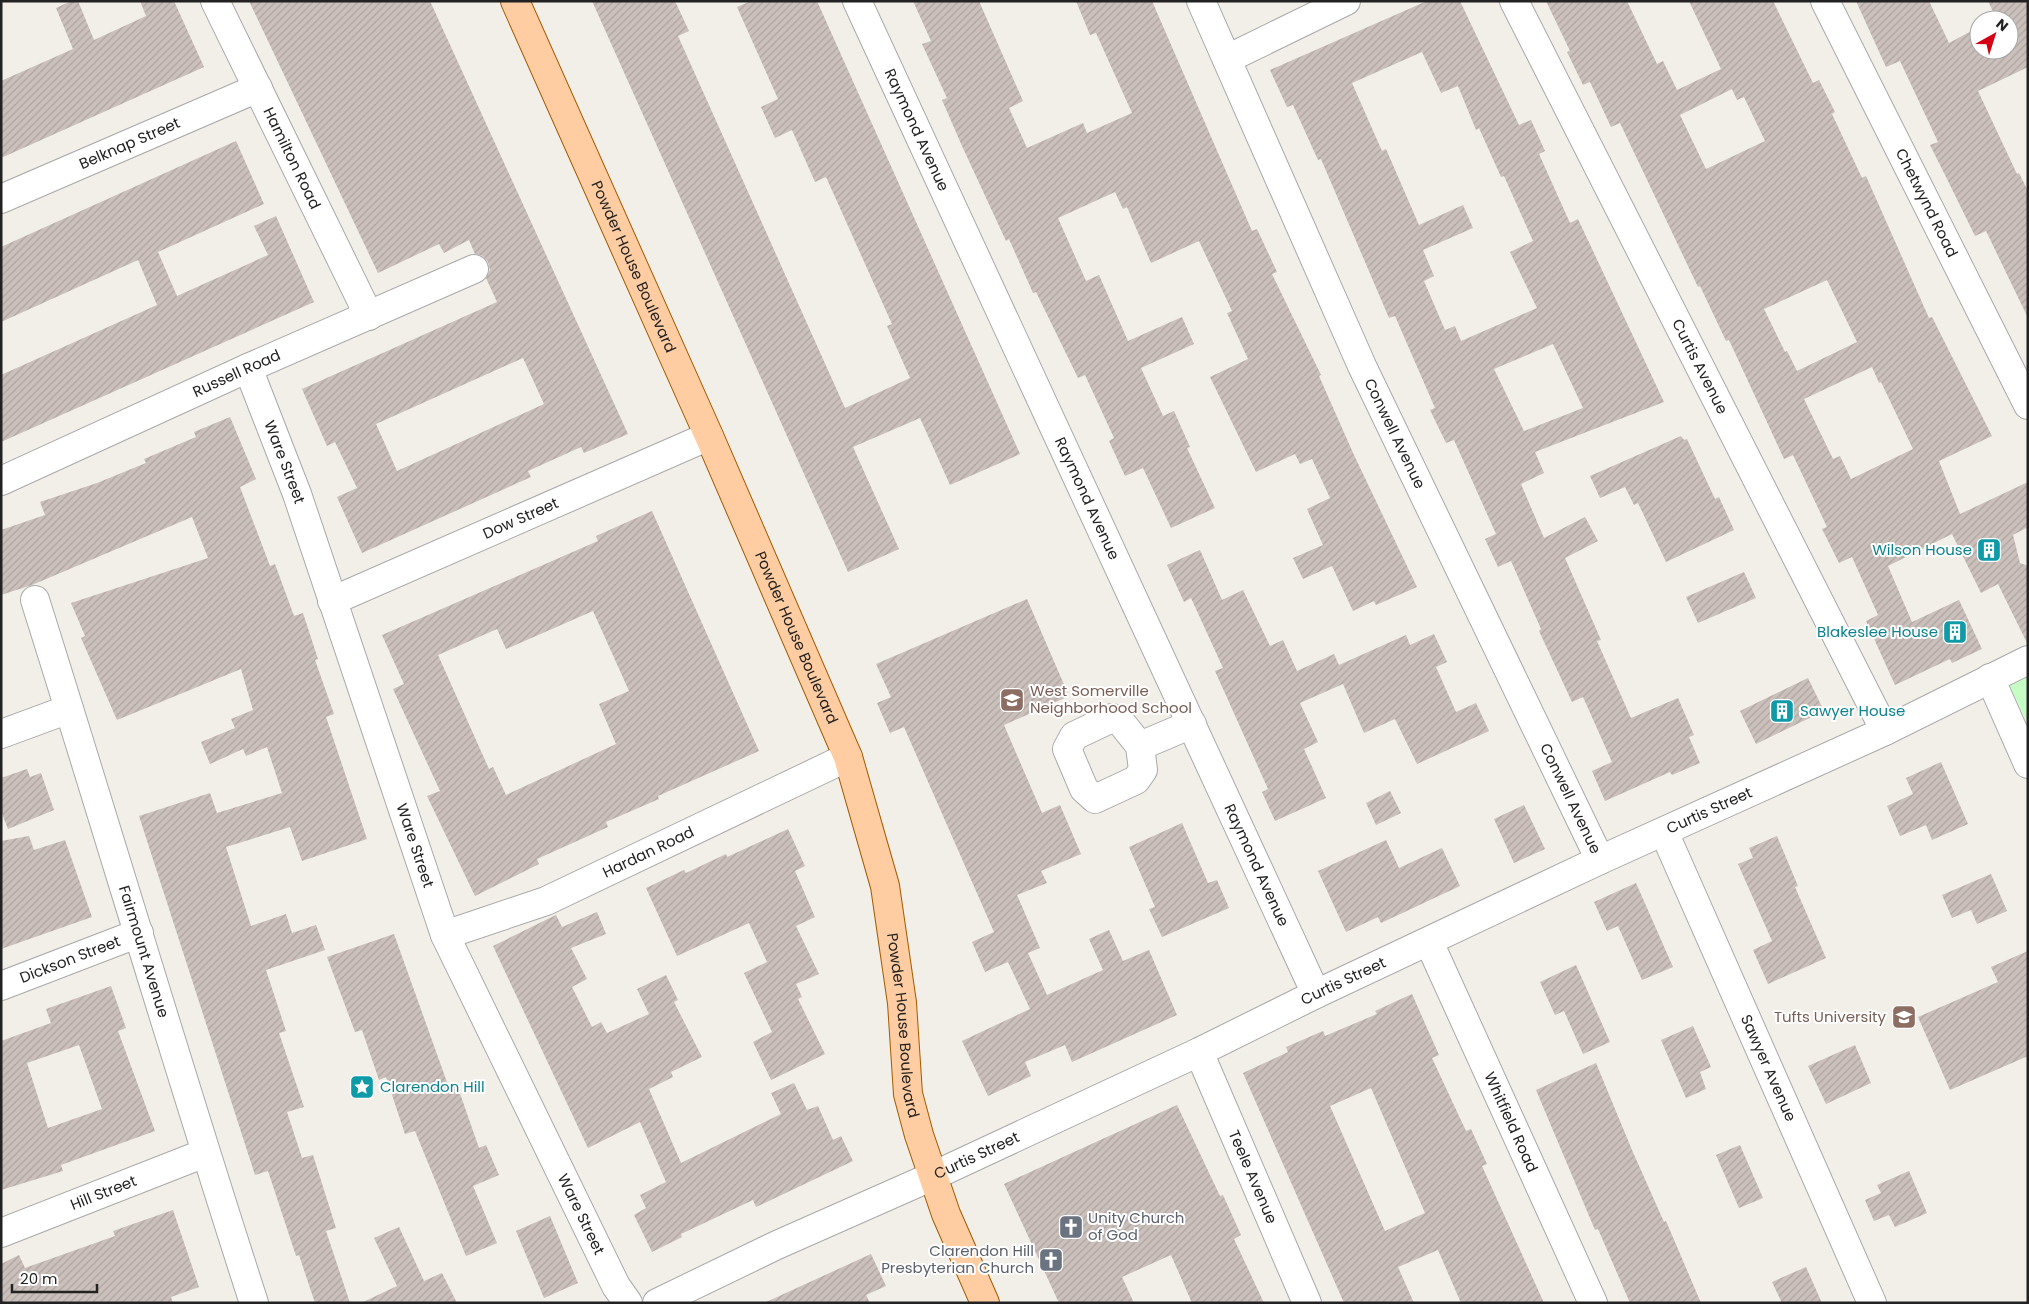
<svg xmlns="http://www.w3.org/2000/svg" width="2029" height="1304" font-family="Poppins,sans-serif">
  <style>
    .park { fill: #c6fdc5 }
    .building { fill: url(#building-hatch); fill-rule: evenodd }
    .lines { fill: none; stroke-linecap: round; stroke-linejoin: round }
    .minor-casing { stroke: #a9a9a9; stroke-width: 30 }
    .major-casing { stroke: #a05b00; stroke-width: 30 }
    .minor { stroke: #fff; stroke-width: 28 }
    .major { stroke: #ffcda1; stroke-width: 28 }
    .labels { text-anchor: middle; stroke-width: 4; stroke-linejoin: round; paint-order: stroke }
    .street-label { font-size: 15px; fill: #222; stroke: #fff }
    .culture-label { font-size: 15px; fill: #0d838f; stroke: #fff; text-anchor: end }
    .education-label { font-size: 15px; fill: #785e54; stroke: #fff; text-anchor: start }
    .worship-label { font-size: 15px; fill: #5b616d; stroke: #fff; text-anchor: start }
  </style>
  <defs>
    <pattern id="building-hatch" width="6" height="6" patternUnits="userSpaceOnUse" patternTransform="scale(1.25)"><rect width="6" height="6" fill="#cbc0bb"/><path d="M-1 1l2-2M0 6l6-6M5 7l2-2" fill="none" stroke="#aea5a0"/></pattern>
  </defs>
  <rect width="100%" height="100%" fill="#f2eee8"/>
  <!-- park -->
  <path class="park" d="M 2028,660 L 2028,724 L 2002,672 Z"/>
  <!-- building -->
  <g class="building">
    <path d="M 71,1 L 78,1 L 94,40 L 146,16 L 140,1 L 174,1 L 204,67 L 1,158 L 1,81 L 73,49 L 56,8 Z"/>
    <path d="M 249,1 L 430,1 L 628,434 L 584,453 L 581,447 L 528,471 L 531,477 L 362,553 L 337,497 L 357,488 L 335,442 L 327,446 L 302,389 L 497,302 L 486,278 L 490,270 L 488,262 L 483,256 L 475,254 L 469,240 L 444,253 L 439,244 L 378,273 ZM 523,358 L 544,404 L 397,471 L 376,424 Z"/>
    <path d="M 592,1 L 675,1 L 689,31 L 678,36 L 845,408 L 910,378 L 887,326 L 892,324 L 826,177 L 815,182 L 792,130 L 775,138 L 761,107 L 778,99 L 737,7 L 751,1 L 817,1 L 1020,454 L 950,485 L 920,418 L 853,447 L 899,549 L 848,572 Z"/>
    <path d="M 913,1 L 979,1 L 1023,101 L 1009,108 L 1027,148 L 1083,123 L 1087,133 L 1132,113 L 1096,33 L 1090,35 L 1076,1 L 1152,1 L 1252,231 L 1257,229 L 1277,272 L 1272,274 L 1321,375 L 1319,376 L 1354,455 L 1417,587 L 1376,605 L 1374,601 L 1353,611 L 1332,566 L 1303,579 L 1293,558 L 1323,545 L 1307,509 L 1330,498 L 1312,459 L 1300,464 L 1295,454 L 1256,472 L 1210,377 L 1248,359 L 1227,313 L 1232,311 L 1199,241 L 1151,263 L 1127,207 L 1123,209 L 1115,192 L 1058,218 L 1086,281 L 1099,275 L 1128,341 L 1182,317 L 1194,344 L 1141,368 L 1163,416 L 1174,411 L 1190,447 L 1187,448 L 1215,508 L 1171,528 L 1143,468 L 1125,476 L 1109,441 L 1114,438 L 1085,375 L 1078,378 L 1036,292 L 1033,293 L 1009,239 L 1006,241 L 962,146 L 942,100 L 947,98 L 922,44 L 931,41 Z"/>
    <path d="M 1427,1 L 1460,1 L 1519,125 L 1531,120 L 1545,151 L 1539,154 L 1570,223 L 1578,219 L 1664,402 L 1535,452 L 1544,473 L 1521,484 L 1544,538 L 1585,517 L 1598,541 L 1565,558 L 1601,640 L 1597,641 L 1631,718 L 1678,698 L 1694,735 L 1689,737 L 1700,763 L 1672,775 L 1670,772 L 1605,801 L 1592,771 L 1612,762 L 1583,697 L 1572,702 L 1539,631 L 1541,629 L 1511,561 L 1498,567 L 1485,539 L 1496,534 L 1454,440 L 1446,443 L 1430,410 L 1435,408 L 1395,316 L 1389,318 L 1321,159 L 1318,160 L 1293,105 L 1287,107 L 1270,70 ZM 1422,52 L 1441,93 L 1458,86 L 1476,130 L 1479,128 L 1501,177 L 1504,176 L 1533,241 L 1510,252 L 1537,308 L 1461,341 L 1455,326 L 1445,330 L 1424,281 L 1434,276 L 1423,250 L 1473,228 L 1463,205 L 1419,225 L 1386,149 L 1382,151 L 1352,83 ZM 1553,344 L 1583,408 L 1524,431 L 1494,369 Z"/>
    <path d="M 1546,1 L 1627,1 L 1657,64 L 1663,61 L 1677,90 L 1721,69 L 1689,1 L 1773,1 L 1813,83 L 1819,80 L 1835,112 L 1832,114 L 1862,178 L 1866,176 L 1929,318 L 1932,317 L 1992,436 L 1939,461 L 1960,514 L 2028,482 L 2028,527 L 2013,535 L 2020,563 L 2028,566 L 2028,645 L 1998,584 L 1981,593 L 1952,534 L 1888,566 L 1912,622 L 1959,600 L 1982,649 L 1952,663 L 1950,659 L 1895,685 L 1866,621 L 1878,615 L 1852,557 L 1839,563 L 1822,529 L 1827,527 L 1793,455 L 1784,459 L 1729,340 L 1726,341 L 1700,286 L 1698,287 L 1620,123 L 1611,127 L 1590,82 L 1583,85 L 1567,52 L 1570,51 ZM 1732,89 L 1737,100 L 1744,97 L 1765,141 L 1706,169 L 1680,115 ZM 1827,280 L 1857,342 L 1797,371 L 1787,351 L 1785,352 L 1764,309 ZM 1872,367 L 1879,383 L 1881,382 L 1913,449 L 1851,479 L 1840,456 L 1833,459 L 1804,399 Z"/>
    <path d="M 1856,1 L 1929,1 L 1949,43 L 1979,27 L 1979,50 L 2009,50 L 2009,20 L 1993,20 L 1996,18 L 1988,1 L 2028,1 L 2028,67 L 1978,91 L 2017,174 L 2019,173 L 2028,191 L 2028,318 L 1986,231 L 1975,236 L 1947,179 L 1930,145 L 1938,142 L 1900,61 L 1886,67 Z"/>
    <path d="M 236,141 L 264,204 L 158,252 L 177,296 L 268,255 L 254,226 L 276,216 L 314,302 L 1,442 L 1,375 L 157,305 L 138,260 L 1,322 L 1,247 Z"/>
    <path d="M 230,417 L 256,479 L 240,487 L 270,566 L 275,564 L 294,616 L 303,613 L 318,659 L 315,660 L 334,714 L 326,717 L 367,839 L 302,861 L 290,827 L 226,847 L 251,926 L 286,914 L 292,933 L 316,925 L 325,950 L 266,970 L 286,1031 L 279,1033 L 304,1107 L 287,1112 L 302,1158 L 313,1155 L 336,1228 L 326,1231 L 350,1303 L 315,1303 L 299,1255 L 296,1256 L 268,1171 L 255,1175 L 139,816 L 210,793 L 217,813 L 282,793 L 267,747 L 246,756 L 243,749 L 210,764 L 201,742 L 235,728 L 231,719 L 253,710 L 241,669 L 117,720 L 81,638 L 85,636 L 71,603 L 208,558 L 192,517 L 32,585 L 1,595 L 1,530 L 45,515 L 40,502 L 97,483 L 146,463 L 144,459 L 196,437 L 194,432 Z"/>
    <path d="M 1681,436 L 1684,440 L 1687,439 L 1715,499 L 1719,497 L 1734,530 L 1666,562 L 1638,503 L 1634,505 L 1625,487 L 1600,498 L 1590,476 Z"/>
    <path d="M 652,511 L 759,751 L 658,796 L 659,799 L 606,822 L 608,827 L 537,859 L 539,864 L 475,896 L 427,796 L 440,791 L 393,689 L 404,684 L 382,635 L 598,541 L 596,536 ZM 593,611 L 629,691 L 599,704 L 616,744 L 506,795 L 493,767 L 489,769 L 438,655 L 497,629 L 506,649 Z"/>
    <path d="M 1200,550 L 1222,600 L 1243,590 L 1270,646 L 1283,640 L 1297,671 L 1334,654 L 1339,665 L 1406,635 L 1410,645 L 1434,634 L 1447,662 L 1436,667 L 1456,712 L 1476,703 L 1489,731 L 1417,764 L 1395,719 L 1364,733 L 1343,684 L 1300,703 L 1318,742 L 1304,749 L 1326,798 L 1275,821 L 1262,792 L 1268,789 L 1215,671 L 1223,668 L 1191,598 L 1184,602 L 1167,565 Z"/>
    <path d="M 1744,572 L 1756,598 L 1698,623 L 1686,597 Z"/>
    <path d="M 1027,599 L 1069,696 L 1004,725 L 1042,813 L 1060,805 L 1081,854 L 1041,871 L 1047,883 L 1017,895 L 1040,948 L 1028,953 L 1047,995 L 1103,970 L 1089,939 L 1109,930 L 1123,961 L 1149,950 L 1177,1015 L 1072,1062 L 1065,1045 L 1025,1062 L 1031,1076 L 988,1096 L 962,1041 L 1030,1009 L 1008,962 L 985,972 L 972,942 L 994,932 L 904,727 L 890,733 L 877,703 L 891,697 L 876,664 Z"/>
    <path d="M 1808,678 L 1824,711 L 1756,744 L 1740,711 Z"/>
    <path d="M 1941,762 L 1968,824 L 1932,840 L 1926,825 L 1900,836 L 1887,806 L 1913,794 L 1906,778 Z"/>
    <path d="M 27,769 L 30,777 L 41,773 L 54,810 L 8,829 L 1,811 L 1,778 Z"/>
    <path d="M 1390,791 L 1401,813 L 1376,825 L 1366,803 Z"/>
    <path d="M 1524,805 L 1545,849 L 1514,863 L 1494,819 Z"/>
    <path d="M 1182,823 L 1208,883 L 1217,880 L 1229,908 L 1162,937 L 1149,909 L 1155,907 L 1129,847 Z"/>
    <path d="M 788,829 L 805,866 L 795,871 L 815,917 L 796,926 L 819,974 L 796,984 L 802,997 L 798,999 L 825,1054 L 771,1080 L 753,1042 L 772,1032 L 744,973 L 767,962 L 749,923 L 677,956 L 646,888 L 684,870 L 686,873 L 726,854 L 727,857 Z"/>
    <path d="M 29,836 L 34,850 L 65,840 L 92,917 L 1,949 L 1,841 Z"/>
    <path d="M 1777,836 L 1798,886 L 1795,887 L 1826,958 L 1768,984 L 1753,950 L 1772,941 L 1738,864 L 1753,858 L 1749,848 Z"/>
    <path d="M 1386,840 L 1399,868 L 1442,848 L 1460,886 L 1381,923 L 1378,917 L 1346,932 L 1318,871 Z"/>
    <path d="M 1991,874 L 2007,911 L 1977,924 L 1971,910 L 1952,918 L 1942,895 Z"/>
    <path d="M 1636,883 L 1673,967 L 1642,980 L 1618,926 L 1607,931 L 1594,902 Z"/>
    <path d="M 597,912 L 606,934 L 571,948 L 587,979 L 572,987 L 592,1027 L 601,1022 L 607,1033 L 649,1014 L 637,989 L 666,975 L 678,1000 L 674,1002 L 702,1057 L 671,1072 L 673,1077 L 649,1089 L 681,1163 L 781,1114 L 771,1093 L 794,1083 L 807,1110 L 818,1106 L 833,1140 L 841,1136 L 853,1161 L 756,1207 L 753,1200 L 681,1234 L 682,1237 L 652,1252 L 634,1215 L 646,1208 L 640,1195 L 666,1182 L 640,1122 L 588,1148 L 493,946 L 556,915 L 562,927 Z"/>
    <path d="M 394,934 L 448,1085 L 456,1082 L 479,1148 L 486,1145 L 499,1175 L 473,1186 L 497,1243 L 466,1256 L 415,1131 L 405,1134 L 386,1077 L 379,1080 L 362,1030 L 355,1032 L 327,957 Z"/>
    <path d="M 2028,951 L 2028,1056 L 1950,1090 L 1918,1017 L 1998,982 L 1991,967 Z"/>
    <path d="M 1576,965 L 1610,1042 L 1583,1054 L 1564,1011 L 1555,1015 L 1540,982 Z"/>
    <path d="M 111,986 L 126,1028 L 118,1031 L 155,1131 L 61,1165 L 63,1171 L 1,1190 L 1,1041 L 51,1023 L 46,1009 ZM 79,1045 L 102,1109 L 48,1128 L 27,1063 Z"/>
    <path d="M 1412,994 L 1439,1055 L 1432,1058 L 1466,1131 L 1471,1129 L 1487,1164 L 1482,1166 L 1544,1303 L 1461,1303 L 1438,1250 L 1398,1267 L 1414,1303 L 1344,1303 L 1243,1073 L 1288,1052 L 1286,1047 L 1323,1031 L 1325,1036 L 1377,1014 L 1375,1011 ZM 1371,1088 L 1425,1213 L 1385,1231 L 1330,1106 Z"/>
    <path d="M 1693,1026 L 1711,1067 L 1700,1072 L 1706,1089 L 1686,1098 L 1661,1040 Z"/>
    <path d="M 1855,1045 L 1871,1083 L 1826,1104 L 1808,1066 Z"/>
    <path d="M 1596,1063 L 1632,1150 L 1664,1222 L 1666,1221 L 1701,1303 L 1630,1303 L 1598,1229 L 1595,1230 L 1536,1090 Z"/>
    <path d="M 1177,1105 L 1220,1196 L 1223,1195 L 1241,1235 L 1234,1239 L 1264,1303 L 1192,1303 L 1171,1255 L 1122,1277 L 1134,1303 L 1059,1303 L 1004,1184 Z"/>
    <path d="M 1740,1145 L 1763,1198 L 1739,1208 L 1716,1155 Z"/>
    <path d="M 1909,1171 L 1927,1213 L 1895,1227 L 1889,1215 L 1874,1221 L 1865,1200 L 1881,1193 L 1877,1185 Z"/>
    <path d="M 173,1210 L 199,1287 L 171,1297 L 173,1303 L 1,1303 L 1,1264 L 19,1255 L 25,1268 L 115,1236 L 113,1231 Z"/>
    <path d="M 550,1216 L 578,1283 L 544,1298 L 516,1231 Z"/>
    <path d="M 399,1227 L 424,1281 L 442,1273 L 457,1303 L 361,1303 L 397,1286 L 374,1238 Z"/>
    <path d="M 871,1254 L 886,1286 L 866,1295 L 870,1303 L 764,1303 Z"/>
    <path d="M 1806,1267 L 1822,1303 L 1782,1303 L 1772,1282 Z"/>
  </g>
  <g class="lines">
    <defs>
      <g id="minor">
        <path id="s1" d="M 215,1 L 369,316"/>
        <path id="s2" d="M 857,1 L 1316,994"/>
        <path id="s3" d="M 1201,1 L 1362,366 L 1600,860"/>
        <path id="s4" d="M 1514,1 L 1885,731"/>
        <path id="s5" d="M 1825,1 L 2028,405"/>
        <path d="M 1227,59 L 1346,1"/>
        <path id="s6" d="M 1,199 L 258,88"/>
        <path id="s7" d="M 248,368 L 297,494 L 445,935 L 616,1286 L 628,1303"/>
        <path id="s8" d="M 1,481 L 248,368 L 474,269"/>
        <path id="s9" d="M 35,600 C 109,834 178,1069 254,1303"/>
        <path id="s10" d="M 332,601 L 709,436"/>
        <path d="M 1990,678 L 2028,764"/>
        <path d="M 1,734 L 69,709"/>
        <path d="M 1140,746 L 1120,721 L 1112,718 L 1074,736 L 1067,749 L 1084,789 L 1095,799 L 1136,780 L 1143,770 L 1140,746 L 1192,724"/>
        <path id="s11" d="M 1664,832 L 1872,1303"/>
        <path id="s12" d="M 445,935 L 546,901 L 848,757"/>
        <path id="s13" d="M 1429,942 L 1593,1303"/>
        <path id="s14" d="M 1,986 L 139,933"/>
        <path id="s15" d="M 1199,1052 L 1307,1303"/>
        <path id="s16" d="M 1,1233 L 205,1153"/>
        <path id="s17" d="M 657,1303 L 777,1245 L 933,1176 L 1199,1052 L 1316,994 L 1600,860 L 1885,731 L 2028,660"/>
      </g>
      <g id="major">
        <path id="s18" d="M 515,1 L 709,436 L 848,757 L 885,886 L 902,1003 L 908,1094 L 919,1135 L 946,1214 L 985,1303"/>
      </g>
    </defs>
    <!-- minor casing -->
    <use href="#minor" class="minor-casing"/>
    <!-- major casing -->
    <use href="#major" class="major-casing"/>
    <!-- minor -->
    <use href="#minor" class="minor"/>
    <!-- major -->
    <use href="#major" class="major"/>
  </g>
  <!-- icons -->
  <defs>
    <symbol id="building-square" viewBox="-11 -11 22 22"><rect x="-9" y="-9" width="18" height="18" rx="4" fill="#0f9aa8" stroke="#fff"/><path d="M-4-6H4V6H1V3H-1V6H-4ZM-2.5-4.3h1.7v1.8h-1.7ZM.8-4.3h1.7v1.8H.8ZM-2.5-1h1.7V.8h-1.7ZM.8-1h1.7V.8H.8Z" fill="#fff"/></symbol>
    <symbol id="school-square" viewBox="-11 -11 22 22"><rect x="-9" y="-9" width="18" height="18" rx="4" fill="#8d6e63" stroke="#fff"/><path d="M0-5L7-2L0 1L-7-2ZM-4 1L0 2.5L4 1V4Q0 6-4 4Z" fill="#fff"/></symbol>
    <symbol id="university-square" viewBox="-11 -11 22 22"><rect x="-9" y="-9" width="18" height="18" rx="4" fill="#8d6e63" stroke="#fff"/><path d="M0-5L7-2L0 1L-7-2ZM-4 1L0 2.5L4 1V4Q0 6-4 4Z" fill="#fff"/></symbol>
    <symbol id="sight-square" viewBox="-11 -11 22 22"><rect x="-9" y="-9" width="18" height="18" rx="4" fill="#0f9aa8" stroke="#fff"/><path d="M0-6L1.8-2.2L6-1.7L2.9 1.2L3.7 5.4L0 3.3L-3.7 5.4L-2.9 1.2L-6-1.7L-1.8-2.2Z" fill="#fff"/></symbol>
    <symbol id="church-square" viewBox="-11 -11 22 22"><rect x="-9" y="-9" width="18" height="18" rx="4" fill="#6b7280" stroke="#fff"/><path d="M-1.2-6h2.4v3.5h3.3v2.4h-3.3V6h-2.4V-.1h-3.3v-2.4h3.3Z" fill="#fff"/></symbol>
  </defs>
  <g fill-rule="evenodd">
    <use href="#building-square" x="1975" y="536" width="28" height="28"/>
    <use href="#building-square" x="1941" y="618" width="28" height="28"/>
    <use href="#school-square" x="998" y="686" width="28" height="28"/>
    <use href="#building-square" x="1768" y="697" width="28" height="28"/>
    <use href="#university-square" x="1890" y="1003" width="28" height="28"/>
    <use href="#sight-square" x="348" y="1073" width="28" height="28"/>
    <use href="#church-square" x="1057" y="1213" width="28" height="28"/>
    <use href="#church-square" x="1037" y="1246" width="28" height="28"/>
  </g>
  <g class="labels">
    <!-- street labels -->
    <g class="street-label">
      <text dy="5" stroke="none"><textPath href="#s2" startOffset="142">Raymond Avenue</textPath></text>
      <text dy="5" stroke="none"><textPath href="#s6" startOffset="140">Belknap Street</textPath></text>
      <text dy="5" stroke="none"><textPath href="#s1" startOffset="175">Hamilton Road</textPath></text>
      <text dy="5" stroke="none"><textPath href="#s5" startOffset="226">Chetwynd Road</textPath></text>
      <text dy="5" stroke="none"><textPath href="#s18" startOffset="291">Powder House Boulevard</textPath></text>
      <text dy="5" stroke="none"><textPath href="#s4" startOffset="410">Curtis Avenue</textPath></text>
      <text dy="5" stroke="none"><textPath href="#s8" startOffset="259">Russell Road</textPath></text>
      <text dy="5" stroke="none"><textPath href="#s3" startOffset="474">Conwell Avenue</textPath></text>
      <text dy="5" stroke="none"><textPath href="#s7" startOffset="101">Ware Street</textPath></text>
      <text dy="5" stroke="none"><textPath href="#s2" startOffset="548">Raymond Avenue</textPath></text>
      <text dy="5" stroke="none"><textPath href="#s10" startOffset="206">Dow Street</textPath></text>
      <text dy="5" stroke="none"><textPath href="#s18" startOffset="696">Powder House Boulevard</textPath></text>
      <text dy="5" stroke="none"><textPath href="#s3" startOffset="879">Conwell Avenue</textPath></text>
      <text dy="5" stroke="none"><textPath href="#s17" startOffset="1162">Curtis Street</textPath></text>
      <text dy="5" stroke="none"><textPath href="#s7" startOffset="506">Ware Street</textPath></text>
      <text dy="5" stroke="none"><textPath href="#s12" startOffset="220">Hardan Road</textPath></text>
      <text dy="5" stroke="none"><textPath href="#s2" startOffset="952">Raymond Avenue</textPath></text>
      <text dy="5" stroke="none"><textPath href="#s9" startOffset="368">Fairmount Avenue</textPath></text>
      <text dy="5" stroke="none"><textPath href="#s14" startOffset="74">Dickson Street</textPath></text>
      <text dy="5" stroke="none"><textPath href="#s17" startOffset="758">Curtis Street</textPath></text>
      <text dy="5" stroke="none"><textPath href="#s18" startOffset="1101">Powder House Boulevard</textPath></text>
      <text dy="5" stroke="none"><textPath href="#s11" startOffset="258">Sawyer Avenue</textPath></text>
      <text dy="5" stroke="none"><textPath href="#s13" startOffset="198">Whitfield Road</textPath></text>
      <text dy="5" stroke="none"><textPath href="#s17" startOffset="352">Curtis Street</textPath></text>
      <text dy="5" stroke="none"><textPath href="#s15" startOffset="136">Teele Avenue</textPath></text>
      <text dy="5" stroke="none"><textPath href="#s16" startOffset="110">Hill Street</textPath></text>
      <text dy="5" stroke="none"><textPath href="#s7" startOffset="911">Ware Street</textPath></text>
    </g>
    <!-- culture labels -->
    <g class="culture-label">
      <text x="1972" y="555">Wilson House</text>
      <text x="1938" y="637">Blakeslee House</text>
      <text x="1800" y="716" text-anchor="start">Sawyer House</text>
      <text x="380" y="1092" text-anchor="start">Clarendon Hill</text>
    </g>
    <!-- education labels -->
    <g class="education-label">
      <text x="1030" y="696">West Somerville<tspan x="1030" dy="17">Neighborhood School</tspan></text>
      <text x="1886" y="1022" text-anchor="end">Tufts University</text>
    </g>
    <!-- worship labels -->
    <g class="worship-label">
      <text x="1088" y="1223">Unity Church<tspan x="1088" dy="17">of God</tspan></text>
      <text x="1034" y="1256" text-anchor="end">Clarendon Hill<tspan x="1034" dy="17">Presbyterian Church</tspan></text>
    </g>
  </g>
  <!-- border -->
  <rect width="2029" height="1304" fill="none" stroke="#222222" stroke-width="5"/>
  <!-- north arrow -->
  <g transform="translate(1994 35) rotate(39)"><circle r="24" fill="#ffffff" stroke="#a7a7a7"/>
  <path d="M0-4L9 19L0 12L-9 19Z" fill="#d40015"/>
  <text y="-8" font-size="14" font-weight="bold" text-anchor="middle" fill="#222222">N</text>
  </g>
  <!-- scale -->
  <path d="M12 1284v8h85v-8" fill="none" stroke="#222222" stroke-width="2.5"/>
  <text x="20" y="1284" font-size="15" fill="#222222" stroke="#ffffff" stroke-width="4" paint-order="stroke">20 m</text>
</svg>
